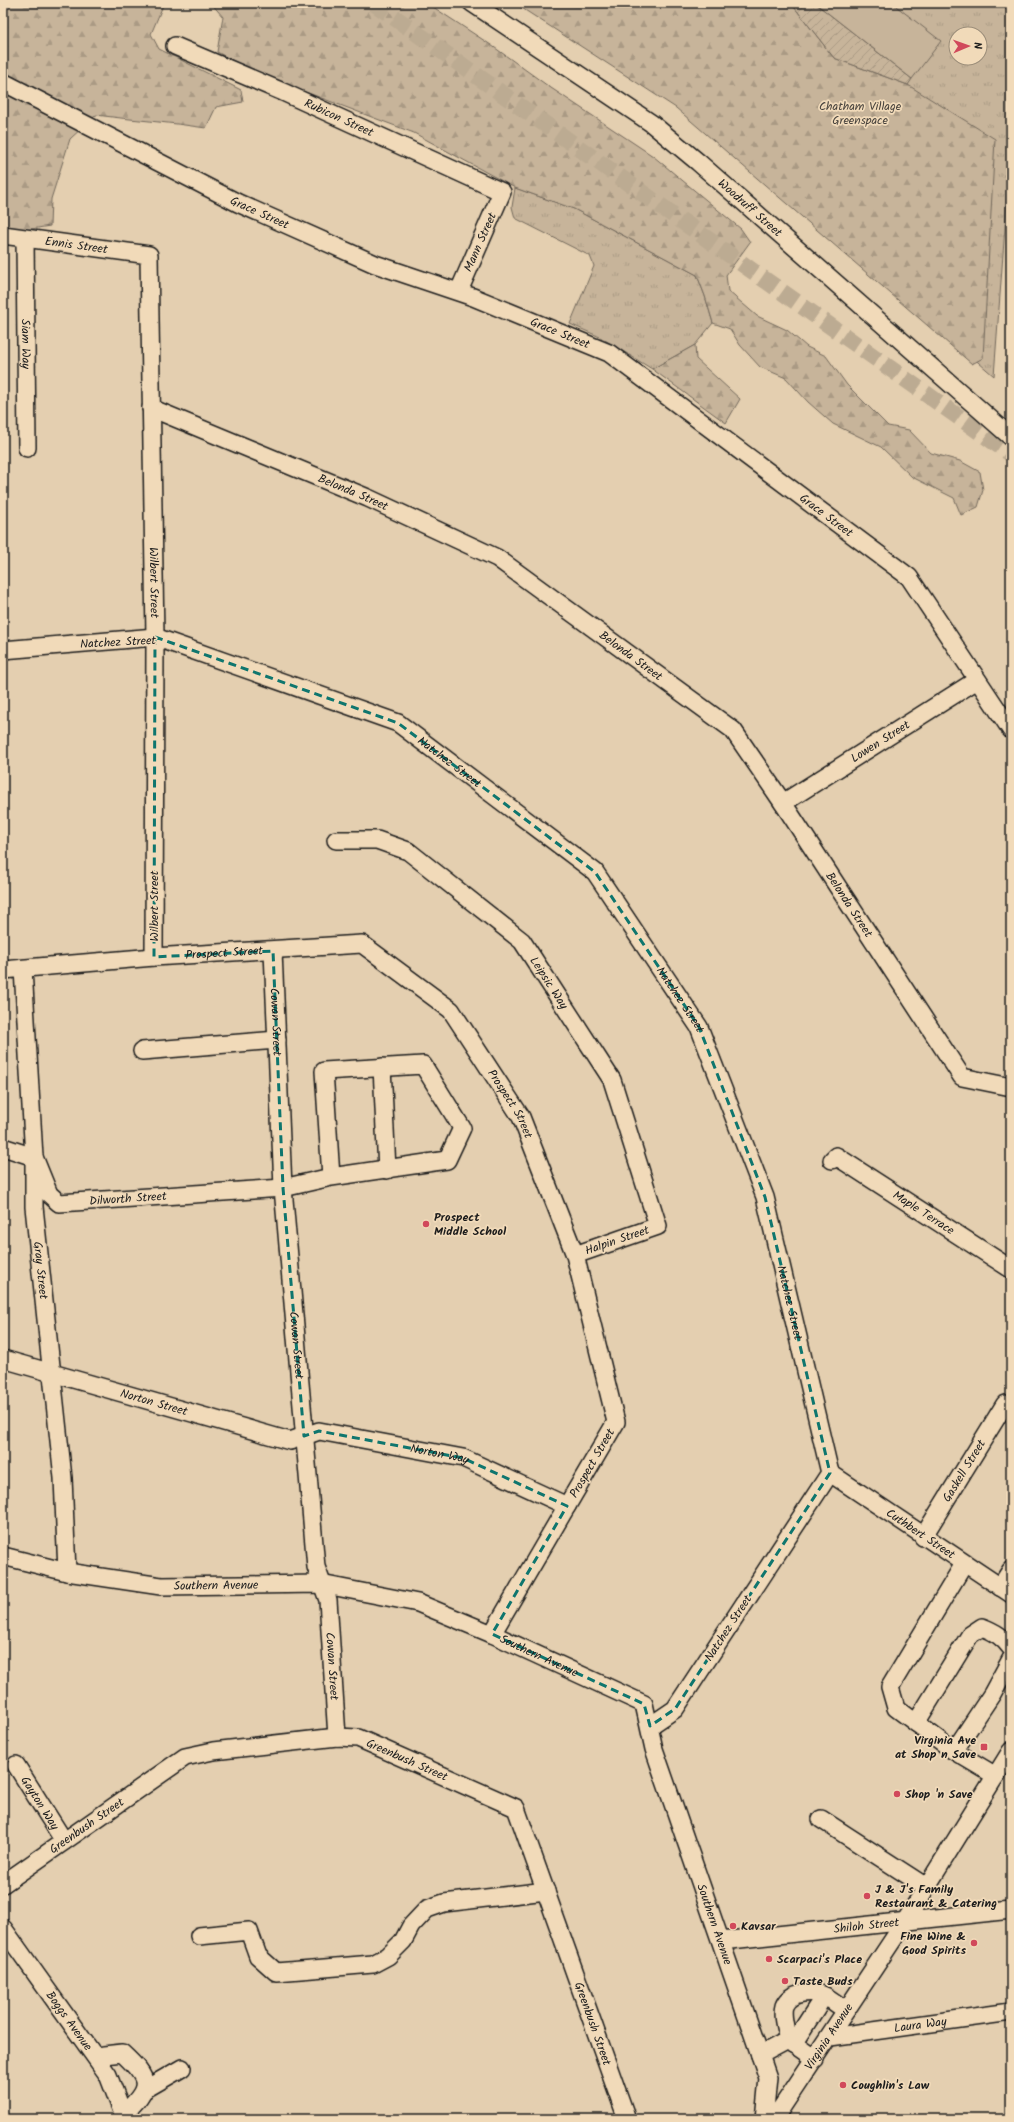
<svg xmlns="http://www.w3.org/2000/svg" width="1014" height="2122" font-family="Kalam,sans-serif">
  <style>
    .grass { fill: url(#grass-tufts); stroke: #72685b; fill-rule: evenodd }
    .forest { fill: url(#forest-firs); stroke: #72685b }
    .garden { fill: url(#garden-furrows); stroke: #72685b }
    .pitch { fill: #c7b49a; stroke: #72685b }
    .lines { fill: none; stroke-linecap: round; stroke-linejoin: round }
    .minor-tunnel { stroke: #bcab92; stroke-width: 17; stroke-dasharray: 17 8; stroke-linecap: butt }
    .minor-casing { stroke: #1c1c1c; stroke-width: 20 }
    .minor { stroke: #f1dab9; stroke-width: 17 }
    .marked { fill: none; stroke: #0f766e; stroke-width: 3; stroke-dasharray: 8 5; stroke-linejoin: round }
    .poi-dot { fill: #d1495b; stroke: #f1dab9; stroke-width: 1.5 }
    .labels { text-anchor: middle; stroke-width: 3.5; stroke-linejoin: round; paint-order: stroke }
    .park-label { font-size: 12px; fill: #47423c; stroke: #f1dab9 }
    .street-label { font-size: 12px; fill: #1c1c1c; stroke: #f1dab9 }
    .poi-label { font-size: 12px; font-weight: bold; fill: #1c1c1c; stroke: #f1dab9; text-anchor: start }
  </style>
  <defs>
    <pattern id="grass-tufts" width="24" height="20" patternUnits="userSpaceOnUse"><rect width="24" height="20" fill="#c7b49a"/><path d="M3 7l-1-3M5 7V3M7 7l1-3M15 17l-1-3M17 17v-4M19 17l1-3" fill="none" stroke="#aa9a84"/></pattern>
    <pattern id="forest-firs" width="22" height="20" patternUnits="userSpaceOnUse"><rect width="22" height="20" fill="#c7b49a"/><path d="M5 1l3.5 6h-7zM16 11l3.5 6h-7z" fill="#aa9a84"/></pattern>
    <pattern id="garden-furrows" width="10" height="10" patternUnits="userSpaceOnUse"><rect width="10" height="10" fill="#c7b49a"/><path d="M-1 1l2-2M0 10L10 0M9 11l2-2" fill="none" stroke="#aa9a84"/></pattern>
  </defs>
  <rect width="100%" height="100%" fill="#e4cfb0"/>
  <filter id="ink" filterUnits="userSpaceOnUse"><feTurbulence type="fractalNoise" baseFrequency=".025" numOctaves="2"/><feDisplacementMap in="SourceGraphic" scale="8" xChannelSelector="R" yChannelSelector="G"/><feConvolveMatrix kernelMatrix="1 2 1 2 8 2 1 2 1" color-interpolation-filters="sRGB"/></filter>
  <g filter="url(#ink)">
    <!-- grass -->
    <g class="grass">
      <path d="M 530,3 L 1011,3 L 1011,146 L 994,376 L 684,106 ZM 956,34 L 980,34 L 980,58 L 956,58 Z"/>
      <path d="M 515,188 L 574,209 L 697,275 L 705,296 L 713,323 L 695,345 L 652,369 L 600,337 L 570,324 L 594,266 L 590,256 L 515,218 L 512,207 Z"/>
    </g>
    <!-- forest -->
    <g class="forest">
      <path d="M 3,3 L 164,3 L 151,34 L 159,49 L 241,90 L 243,102 L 216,107 L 206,128 C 169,122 132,120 96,115 L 70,139 L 51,199 L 50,226 L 25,230 L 3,226 Z"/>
      <path d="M 211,3 L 427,3 L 491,45 L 548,86 L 653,156 L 741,229 L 750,242 L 726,275 L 728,291 L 757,316 L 787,330 L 807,347 L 826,356 L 847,385 L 888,426 L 909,430 L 931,453 L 960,461 L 980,472 L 983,490 L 978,507 L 961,515 L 954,498 L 912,477 L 881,447 L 833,424 L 808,402 L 786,378 L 760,367 L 740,345 L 730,329 L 713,323 L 705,296 L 697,275 L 574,209 L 515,188 L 414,133 L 258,74 L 217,52 L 223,17 Z"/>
      <path d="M 514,3 L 791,3 L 834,58 L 908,85 L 995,139 L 983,358 L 972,364 L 676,108 Z"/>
      <path d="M 695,345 L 696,359 L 740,399 L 726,423 L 652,369 Z"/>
    </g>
    <!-- garden -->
    <path class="garden" d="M 791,3 L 815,3 L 912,79 L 908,85 L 834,58 Z"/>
    <!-- pitch -->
    <path class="pitch" d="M 815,3 L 892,3 L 941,41 L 912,79 Z"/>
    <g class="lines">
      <!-- minor-tunnel -->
      <path class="minor-tunnel" d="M 374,3 L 1011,454"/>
      <defs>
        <g id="minor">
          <path id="s1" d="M 472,3 L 651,123 L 698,162 L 1011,437"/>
          <path id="s2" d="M 175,46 L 283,92 L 502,192 L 459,291"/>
          <path id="s3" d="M 3,82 L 238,203 L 375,264 L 473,297 L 609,353 L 909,577 L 1011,730"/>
          <path id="s4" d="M 3,235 L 149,255 L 155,637 L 154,957"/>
          <path id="s5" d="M 25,239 L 27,448"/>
          <path id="s6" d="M 151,408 L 368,498 L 497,558 L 733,730 L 783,803 L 962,1077 L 1011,1087"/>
          <path id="s7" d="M 3,650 L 155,637 L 398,723 L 595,872 L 699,1027 L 765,1197 L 830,1473 L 675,1709 L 650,1726"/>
          <path id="s8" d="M 783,803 L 977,680"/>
          <path id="s9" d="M 336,840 L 377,840 L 408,851 L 522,941 L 612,1080 L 658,1226 L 575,1255"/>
          <path id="s10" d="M 273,951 L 283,1188 L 316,1567 L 328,1600 L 337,1737"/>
          <path id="s11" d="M 23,969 L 34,1157 L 34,1207 L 63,1478 L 67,1572"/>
          <path id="s12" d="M 3,970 L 154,957 L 362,944 L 451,1010 L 521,1117 L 575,1255 L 616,1422 L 492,1634"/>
          <path d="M 142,1051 L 277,1040"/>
          <path d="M 382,1067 L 387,1170"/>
          <path id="s13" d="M 3,1147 L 34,1157 L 49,1194 L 59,1203 L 283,1188 L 331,1177 L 447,1160 L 462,1128 L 423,1065 L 324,1071 L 331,1177"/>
          <path id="s14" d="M 832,1160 L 836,1156 L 1011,1269"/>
          <path id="s15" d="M 3,1359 L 290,1441 L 319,1431 L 463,1458 L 567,1506"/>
          <path id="s16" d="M 830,1473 L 1011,1594"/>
          <path id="s17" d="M 923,1537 L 1005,1404 L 1011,1408"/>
          <path id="s18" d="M 3,1556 L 67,1572 L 161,1586 L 321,1584 L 418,1603 L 492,1634 L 644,1704 L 654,1749 L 768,2078 L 764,2119"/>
          <path d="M 964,1564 L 890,1687 L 896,1708 L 954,1751 L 996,1776"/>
          <path d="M 1000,1587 L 1011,1570"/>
          <path d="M 916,1723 L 970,1635 L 982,1627 C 995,1632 1003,1637 1011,1648"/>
          <path d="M 954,1751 L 992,1694 L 1011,1659"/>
          <path id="s19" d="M 16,1765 L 64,1841"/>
          <path d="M 821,1819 L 926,1887"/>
          <path id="s20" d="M 3,1884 L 185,1757 L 213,1751 L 337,1737 L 358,1738 L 516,1808 L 627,2119"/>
          <path id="s21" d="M 3,1928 L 108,2075 L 125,2119"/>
          <path d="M 199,1936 L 249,1931 L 258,1956 L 276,1972 L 373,1964 L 388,1956 L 403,1941 L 411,1926 L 427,1909 L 444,1903 L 546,1891"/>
          <path id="s22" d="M 721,1941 L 1011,1910"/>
          <path id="s23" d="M 830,2037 L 1011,2012"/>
          <path d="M 788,2040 C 786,2030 781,2016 784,2006 C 790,1991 813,1990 825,1996 C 832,2000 839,2006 846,2010"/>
          <path d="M 793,2044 L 824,1996"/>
          <path d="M 760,2055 L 788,2040 L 815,2059"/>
          <path d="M 95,2056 L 122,2053 C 150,2079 153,2087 123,2114"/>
          <path d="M 144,2090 L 182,2068"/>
          <path id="s24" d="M 774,2119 L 906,1920 L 1011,1751"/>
        </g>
      </defs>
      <!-- minor casing -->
      <use href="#minor" class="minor-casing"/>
      <!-- minor -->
      <use href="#minor" class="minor"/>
    </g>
  </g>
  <!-- marked area -->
  <path class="marked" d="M 155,637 L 398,723 L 595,872 L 699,1027 L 765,1197 L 830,1473 L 675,1709 L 650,1726 L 644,1704 L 492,1634 L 567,1506 L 463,1458 L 319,1431 L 304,1436 L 283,1188 L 273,951 L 154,957 Z"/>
  <!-- markers -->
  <g class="poi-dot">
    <circle cx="426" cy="1224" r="4"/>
    <rect x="980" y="1743" width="8" height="8" rx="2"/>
    <circle cx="897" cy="1794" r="4"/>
    <circle cx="867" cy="1896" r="4"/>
    <circle cx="733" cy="1926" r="4"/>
    <circle cx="974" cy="1943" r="4"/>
    <circle cx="769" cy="1959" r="4"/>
    <circle cx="785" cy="1981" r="4"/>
    <circle cx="843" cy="2085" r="4"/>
  </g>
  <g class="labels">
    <!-- park labels -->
    <g class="park-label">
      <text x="860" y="110">Chatham Village<tspan x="860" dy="14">Greenspace</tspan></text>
    </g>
    <!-- street labels -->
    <g class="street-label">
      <text dy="4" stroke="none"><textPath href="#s2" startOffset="179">Rubicon Street</textPath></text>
      <text dy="4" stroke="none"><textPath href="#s1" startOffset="346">Woodruff Street</textPath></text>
      <text dy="4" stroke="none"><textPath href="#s3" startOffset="288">Grace Street</textPath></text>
      <text transform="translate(480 242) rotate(-66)" y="4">Mann Street</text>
      <text dy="4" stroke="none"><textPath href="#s4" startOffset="74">Ennis Street</textPath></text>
      <text dy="4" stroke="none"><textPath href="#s3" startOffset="612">Grace Street</textPath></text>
      <text dy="4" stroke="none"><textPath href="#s5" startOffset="105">Siam Way</textPath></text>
      <text dy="4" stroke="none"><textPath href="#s6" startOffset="219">Belonda Street</textPath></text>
      <text dy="4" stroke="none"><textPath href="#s3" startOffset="936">Grace Street</textPath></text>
      <text dy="4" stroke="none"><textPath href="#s4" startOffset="475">Wilbert Street</textPath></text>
      <text transform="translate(118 642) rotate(-3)" y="4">Natchez Street</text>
      <text dy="4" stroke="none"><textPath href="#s6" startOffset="543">Belonda Street</textPath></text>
      <text dy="4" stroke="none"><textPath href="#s8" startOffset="115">Lowen Street</textPath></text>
      <text dy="4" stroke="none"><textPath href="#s7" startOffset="475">Natchez Street</textPath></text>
      <text dy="4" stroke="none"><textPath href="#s6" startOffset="879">Belonda Street</textPath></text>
      <text transform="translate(154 906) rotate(-90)" y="4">Wilbert Street</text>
      <text dy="4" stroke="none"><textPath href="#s12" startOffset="222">Prospect Street</textPath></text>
      <text dy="4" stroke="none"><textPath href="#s9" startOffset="269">Leipsic Way</textPath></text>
      <text dy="4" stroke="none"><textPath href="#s7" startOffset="811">Natchez Street</textPath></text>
      <text dy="4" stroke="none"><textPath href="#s10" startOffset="71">Cowan Street</textPath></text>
      <text dy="4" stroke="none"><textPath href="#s12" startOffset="582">Prospect Street</textPath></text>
      <text dy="4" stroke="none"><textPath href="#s13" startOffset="155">Dilworth Street</textPath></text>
      <text dy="4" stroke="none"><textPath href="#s14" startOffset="110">Maple Terrace</textPath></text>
      <text transform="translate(617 1240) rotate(-19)" y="4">Halpin Street</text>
      <text dy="4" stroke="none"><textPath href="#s11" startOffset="302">Gray Street</textPath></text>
      <text dy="4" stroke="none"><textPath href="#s7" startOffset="1135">Natchez Street</textPath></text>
      <text dy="4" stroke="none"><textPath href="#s10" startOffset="395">Cowan Street</textPath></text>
      <text dy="4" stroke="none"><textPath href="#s15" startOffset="157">Norton Street</textPath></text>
      <text dy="4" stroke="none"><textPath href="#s15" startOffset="452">Norton Way</textPath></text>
      <text transform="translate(592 1463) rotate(-60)" y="4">Prospect Street</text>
      <text dy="4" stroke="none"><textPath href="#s17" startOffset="78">Gaskell Street</textPath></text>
      <text dy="4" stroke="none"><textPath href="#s16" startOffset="109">Cuthbert Street</textPath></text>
      <text dy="4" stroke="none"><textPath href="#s18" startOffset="216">Southern Avenue</textPath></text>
      <text transform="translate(728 1628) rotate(-57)" y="4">Natchez Street</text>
      <text dy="4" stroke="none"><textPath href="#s18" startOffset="552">Southern Avenue</textPath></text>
      <text dy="4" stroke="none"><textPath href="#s10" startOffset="719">Cowan Street</textPath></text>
      <text dy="4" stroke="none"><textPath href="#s20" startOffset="450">Greenbush Street</textPath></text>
      <text dy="4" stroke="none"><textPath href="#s19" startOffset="45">Gayton Way</textPath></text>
      <text dy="4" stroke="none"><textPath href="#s20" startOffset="102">Greenbush Street</textPath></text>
      <text dy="4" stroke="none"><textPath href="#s18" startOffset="899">Southern Avenue</textPath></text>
      <text dy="4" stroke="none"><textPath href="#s22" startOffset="146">Shiloh Street</textPath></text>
      <text dy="4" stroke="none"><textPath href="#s21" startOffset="114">Boggs Avenue</textPath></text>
      <text dy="4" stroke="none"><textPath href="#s20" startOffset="798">Greenbush Street</textPath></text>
      <text dy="4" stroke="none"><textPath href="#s23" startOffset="91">Laura Way</textPath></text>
      <text dy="4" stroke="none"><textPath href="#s24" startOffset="99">Virginia Avenue</textPath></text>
    </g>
    <!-- poi labels -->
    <g class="poi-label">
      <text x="434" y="1221">Prospect<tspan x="434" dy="14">Middle School</tspan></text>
      <text x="976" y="1744" text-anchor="end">Virginia Ave<tspan x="976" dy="14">at Shop n Save</tspan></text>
      <text x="905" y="1798">Shop 'n Save</text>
      <text x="875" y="1893">J &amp; J's Family<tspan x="875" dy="14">Restaurant &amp; Catering</tspan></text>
      <text x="741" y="1930">Kavsar</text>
      <text x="966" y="1940" text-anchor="end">Fine Wine &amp;<tspan x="966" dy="14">Good Spirits</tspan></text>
      <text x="777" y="1963">Scarpaci's Place</text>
      <text x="793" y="1985">Taste Buds</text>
      <text x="851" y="2089">Coughlin's Law</text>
    </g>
  </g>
  <!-- margin -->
  <rect width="1014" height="2122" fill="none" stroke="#f1dab9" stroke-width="16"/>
  <rect x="8" y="8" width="998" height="2106" fill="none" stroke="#1c1c1c" stroke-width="1.5" filter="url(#ink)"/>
  <!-- north arrow -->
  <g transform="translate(968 46) rotate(88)"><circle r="19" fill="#f1dab9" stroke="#9c8e7a"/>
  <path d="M0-3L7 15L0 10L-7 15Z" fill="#d1495b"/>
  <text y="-6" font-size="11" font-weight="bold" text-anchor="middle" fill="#1c1c1c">N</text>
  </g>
</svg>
